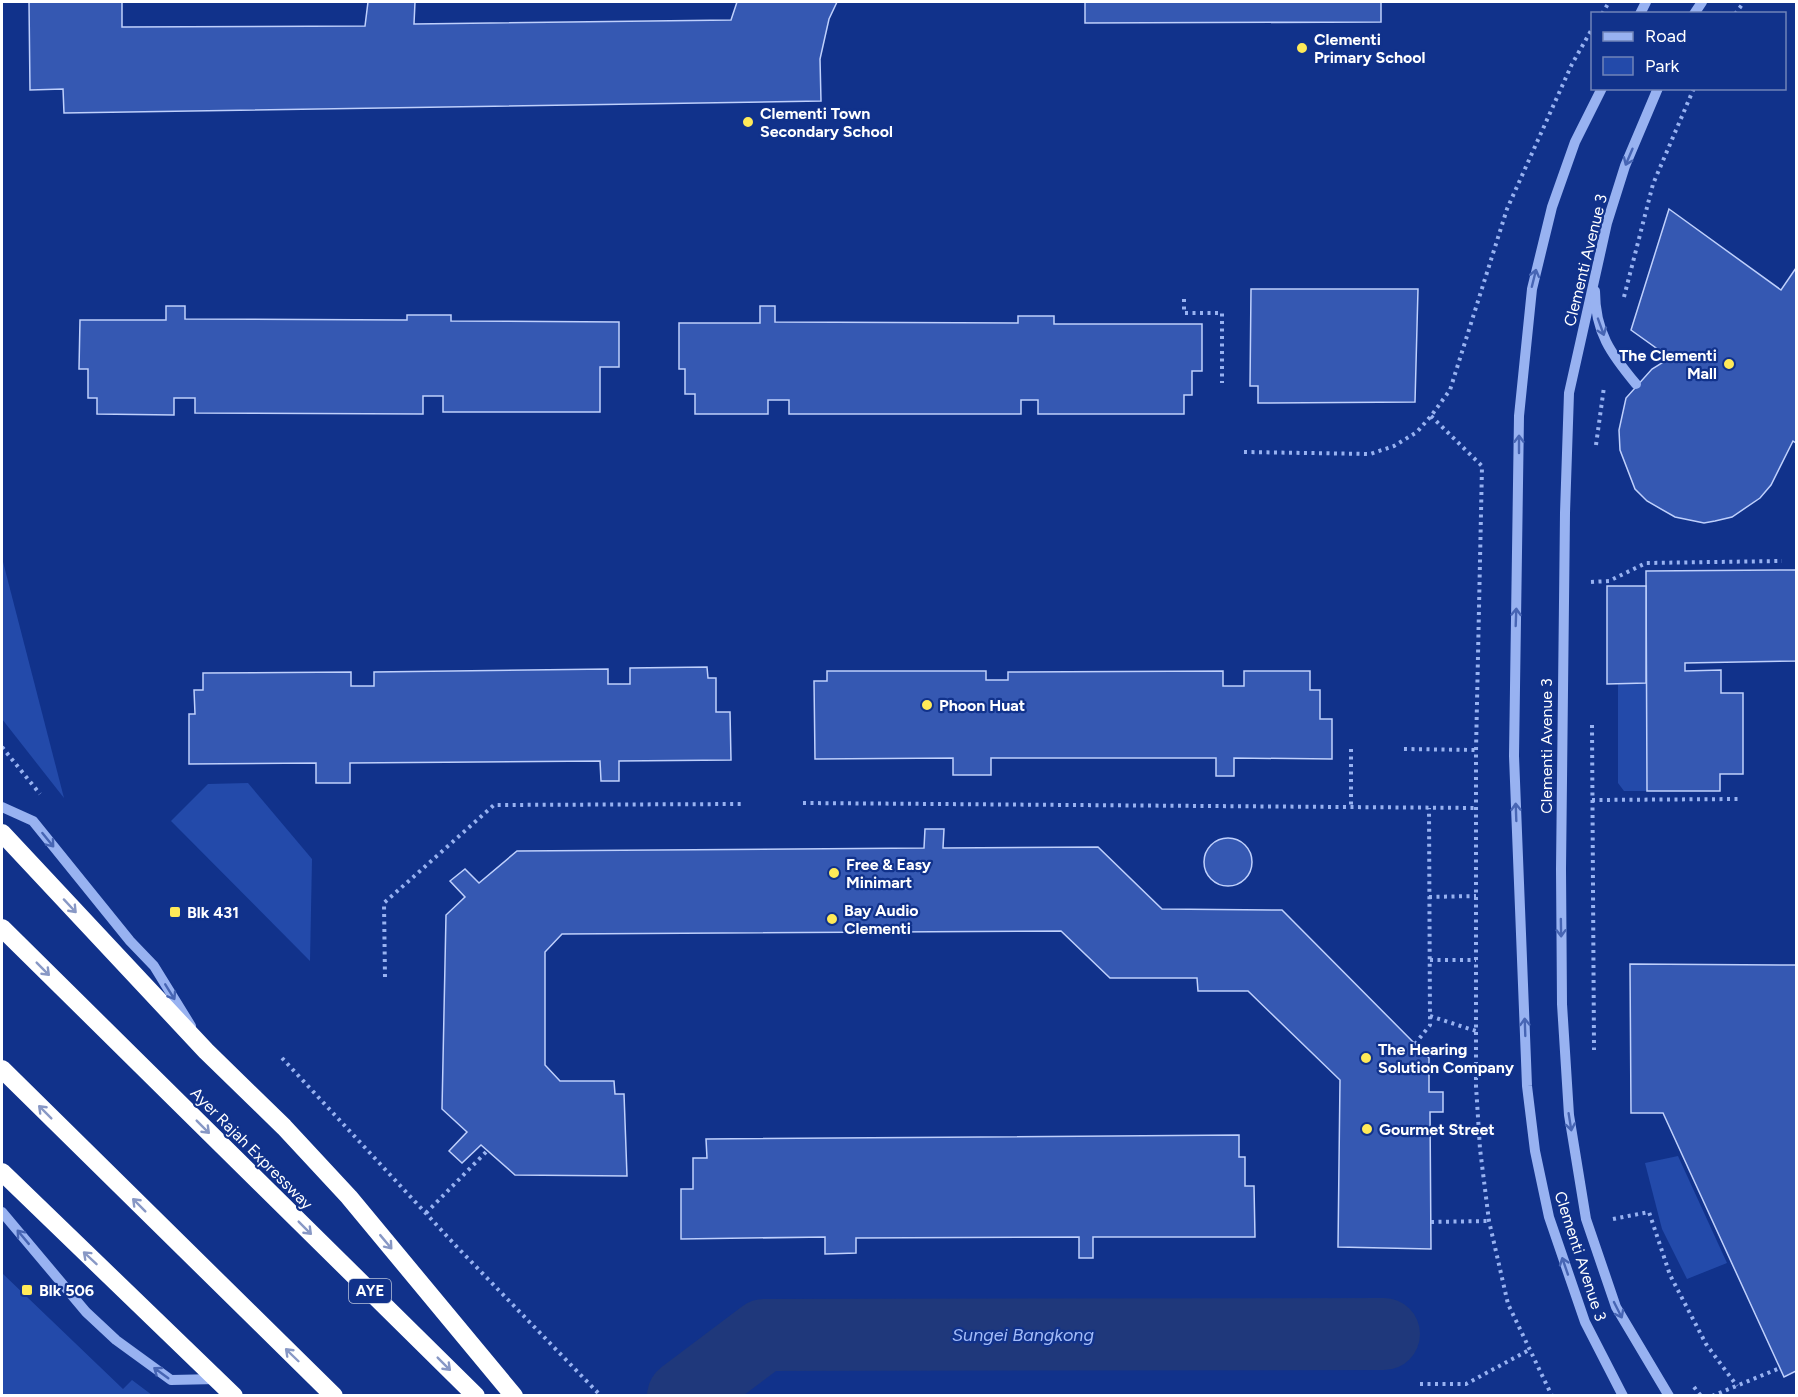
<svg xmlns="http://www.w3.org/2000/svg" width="1798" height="1397" font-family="Figtree,sans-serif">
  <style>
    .green { fill: #234aaa }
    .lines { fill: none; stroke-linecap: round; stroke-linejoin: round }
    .river { stroke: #1f387b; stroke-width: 72 }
    .building { fill: #3558b2; stroke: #bfd0fc; stroke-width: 1.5 }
    .path { stroke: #98b2f1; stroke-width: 4; stroke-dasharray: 3 4.5; stroke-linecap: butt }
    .minor { stroke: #98b2f1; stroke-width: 10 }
    .highway { stroke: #fff; stroke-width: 18 }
    .oneway { stroke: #4765b4 }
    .oneway2 { stroke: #8898c5 }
    .poi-dot { fill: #ffea58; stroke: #11328b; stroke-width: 2 }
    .labels { text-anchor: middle; stroke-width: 4.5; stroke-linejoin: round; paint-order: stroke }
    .shield { fill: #11328b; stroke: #b8c2dc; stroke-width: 1.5 }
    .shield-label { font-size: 15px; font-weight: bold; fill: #fff }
    .poi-label { font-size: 16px; font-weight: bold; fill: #fff; stroke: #11328b; text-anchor: start }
    .street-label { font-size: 16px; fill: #fff; stroke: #11328b }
    .water-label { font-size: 18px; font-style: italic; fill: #a3bcf9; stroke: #11328b }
  </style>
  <rect width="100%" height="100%" fill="#11328b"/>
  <!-- green -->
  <g class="green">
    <path d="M 2,558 L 64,798 L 2,719 Z"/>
    <path d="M 1646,683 L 1647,791 L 1624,791 L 1618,783 L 1618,684 Z"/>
    <path d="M 248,783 L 312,859 L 310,961 L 171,821 L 208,784 Z"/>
    <path d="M 1678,1156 L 1727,1263 L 1687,1279 L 1662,1229 L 1645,1163 Z"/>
    <path d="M 2,1273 L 123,1389 L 132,1380 L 152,1395 L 2,1395 Z"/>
  </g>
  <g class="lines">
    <!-- river -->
    <path class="river" d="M 683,1396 L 764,1335 L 1384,1334"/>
  </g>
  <!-- building -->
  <g class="building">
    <path d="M 29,2 L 122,2 L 122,27 L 365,26 L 368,2 L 415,2 L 414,24 L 731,20 L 737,2 L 837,2 L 829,19 L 820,59 L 821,101 L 64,113 L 63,89 L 30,90 Z"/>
    <path d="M 1085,2 L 1381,2 L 1381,22 L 1085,23 Z"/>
    <path d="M 1669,209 L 1781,290 L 1796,268 L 1796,443 L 1793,441 L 1771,485 L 1760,498 L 1732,517 L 1715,521 L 1704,523 L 1675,517 L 1647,501 L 1635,489 L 1620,450 L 1619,430 L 1626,398 L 1652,369 L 1670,358 L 1631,330 Z"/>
    <path d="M 1251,289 L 1418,289 L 1415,402 L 1258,403 L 1258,386 L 1250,386 Z"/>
    <path d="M 166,306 L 185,306 L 185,319 L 407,320 L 407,315 L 451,315 L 451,321 L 619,322 L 619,367 L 600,367 L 600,412 L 443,412 L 443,396 L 423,396 L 423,414 L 195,413 L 195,398 L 174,398 L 174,415 L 97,414 L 97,398 L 88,398 L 88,369 L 79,369 L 80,320 L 166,320 Z"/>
    <path d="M 760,306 L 775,306 L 775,322 L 1018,323 L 1018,316 L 1054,316 L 1054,324 L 1202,324 L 1202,371 L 1192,371 L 1192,395 L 1184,395 L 1184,414 L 1038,414 L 1038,400 L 1021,400 L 1021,414 L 789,414 L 789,400 L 768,400 L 768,414 L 695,414 L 695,394 L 685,394 L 685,369 L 679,369 L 679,323 L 760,323 Z"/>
    <path d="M 1782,570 L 1796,570 L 1796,661 L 1685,663 L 1685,671 L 1721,670 L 1721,693 L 1743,693 L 1743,774 L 1720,774 L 1720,791 L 1647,791 L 1646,571 Z"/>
    <path d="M 1607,586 L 1646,586 L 1646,683 L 1607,684 Z"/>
    <path d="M 707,667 L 708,678 L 716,678 L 716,712 L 730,712 L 731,760 L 619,761 L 619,781 L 601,781 L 600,761 L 350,763 L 350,783 L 316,783 L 316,763 L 189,764 L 189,714 L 195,714 L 194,690 L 203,690 L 203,673 L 351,672 L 351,686 L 374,686 L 374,672 L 608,669 L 608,684 L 630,684 L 630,668 Z"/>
    <path d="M 827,671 L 986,671 L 986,680 L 1008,680 L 1008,672 L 1223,671 L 1223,686 L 1244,686 L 1244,671 L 1310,671 L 1310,690 L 1320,690 L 1320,719 L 1332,719 L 1332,759 L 1234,758 L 1234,776 L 1216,776 L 1216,758 L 991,758 L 991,775 L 953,775 L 953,758 L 815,759 L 814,681 L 827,681 Z"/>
    <path d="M 925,829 L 944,829 L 943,848 L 1098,847 L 1162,909 L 1282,910 L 1429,1058 L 1429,1092 L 1443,1092 L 1443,1112 L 1430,1112 L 1431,1249 L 1338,1247 L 1340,1080 L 1248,991 L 1198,991 L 1197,978 L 1110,978 L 1061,931 L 562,934 L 545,952 L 545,1065 L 560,1081 L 614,1081 L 615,1094 L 624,1094 L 627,1176 L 515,1175 L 481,1145 L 462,1163 L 449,1151 L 467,1132 L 442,1109 L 446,915 L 465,897 L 450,881 L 465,869 L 479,883 L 517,851 L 924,848 Z"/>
    <circle cx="1228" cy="862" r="24"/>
    <path d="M 1630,964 L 1796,965 L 1796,1371 L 1784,1377 L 1663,1113 L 1631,1113 Z"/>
    <path d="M 1239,1135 L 1239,1157 L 1245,1157 L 1245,1186 L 1254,1186 L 1255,1237 L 1093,1237 L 1093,1258 L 1079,1258 L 1079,1237 L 856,1238 L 856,1253 L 825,1254 L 825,1237 L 681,1239 L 681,1189 L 693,1189 L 693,1158 L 707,1158 L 706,1139 Z"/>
  </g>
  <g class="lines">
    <!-- path -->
    <g class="path">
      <path d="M 1602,14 L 1609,2"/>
      <path d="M 1735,14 L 1744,2"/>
      <path d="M 1624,297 L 1653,184 L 1694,88"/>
      <path d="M 1184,299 L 1184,313 L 1222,313 L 1222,383"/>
      <path d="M 1431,416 L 1482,466 L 1476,750 L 1476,1086 L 1480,1149 L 1489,1221 L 1508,1304 L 1552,1396"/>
      <path d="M 1596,445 L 1604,387"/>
      <path d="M 1244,452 L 1370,454 L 1394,446 L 1417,432 L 1431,416 L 1450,390 L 1507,209 L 1572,64 L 1592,29"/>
      <path d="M 1591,582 L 1609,581 L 1646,563 L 1782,561"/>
      <path d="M 1592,725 L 1594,1050"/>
      <path d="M 2,747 L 40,794"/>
      <path d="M 1351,749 L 1351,808"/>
      <path d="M 1404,749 L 1476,750"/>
      <path d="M 1592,800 L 1739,799"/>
      <path d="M 803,803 L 1476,808"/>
      <path d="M 1429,897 L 1476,896"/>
      <path d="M 1430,960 L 1476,960"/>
      <path d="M 385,977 L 384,903 L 494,805 L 743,804"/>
      <path d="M 1430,1016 L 1476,1031"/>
      <path d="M 1415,1044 L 1430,1025 L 1429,808"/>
      <path d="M 282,1058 L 458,1248 L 601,1396"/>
      <path d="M 426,1213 L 487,1151"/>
      <path d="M 1613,1219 L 1649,1212 L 1670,1275 L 1706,1344 L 1737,1386"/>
      <path d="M 1431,1222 L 1489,1221"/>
      <path d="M 1420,1384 L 1466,1384 L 1529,1350"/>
      <path d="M 1694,1387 L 1701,1396"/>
      <path d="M 1712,1396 L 1780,1368"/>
    </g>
    <!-- minor -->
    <g class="minor">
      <path d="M 1640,14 L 1646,2"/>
      <path d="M 1694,14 L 1702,2"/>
      <path d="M 1602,88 L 1575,142 L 1552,207 L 1532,289 L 1519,416 L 1514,756 L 1527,1086 L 1535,1151 L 1549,1217 L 1585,1322 L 1623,1396"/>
      <path d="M 1658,88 L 1625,166 L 1607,223 L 1569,393 L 1565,513 L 1561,869 L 1562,1004 L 1569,1115 L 1586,1219 L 1616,1307 L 1669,1396"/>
      <path d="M 1595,291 C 1595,332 1611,354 1636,384"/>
      <path d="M 2,807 L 33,821 L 130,941 L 154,966 L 191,1026"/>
      <path d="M 2,1212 L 86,1312 L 116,1340 L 171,1380 L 217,1379"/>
    </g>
    <!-- highway -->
    <g class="highway">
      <path d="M 2,833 L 206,1051 L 284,1127 L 349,1197 L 514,1396"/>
      <path d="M 2,928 L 476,1396"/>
      <path d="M 2,1069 L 334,1396"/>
      <path d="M 2,1172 L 234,1396"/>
    </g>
  </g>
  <!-- one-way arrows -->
  <defs><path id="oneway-shaft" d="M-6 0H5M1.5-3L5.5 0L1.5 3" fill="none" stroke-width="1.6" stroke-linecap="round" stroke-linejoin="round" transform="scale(1.5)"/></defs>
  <g class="oneway">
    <use href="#oneway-shaft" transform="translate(1629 157) rotate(113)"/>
    <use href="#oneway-shaft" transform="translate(1534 278) rotate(-76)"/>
    <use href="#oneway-shaft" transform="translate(1601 327) rotate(70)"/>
    <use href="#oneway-shaft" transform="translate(1519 444) rotate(-90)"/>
    <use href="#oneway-shaft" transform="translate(1516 617) rotate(-88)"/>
    <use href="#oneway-shaft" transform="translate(1516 812) rotate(-92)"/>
    <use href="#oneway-shaft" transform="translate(48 840) rotate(51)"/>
    <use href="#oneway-shaft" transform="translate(1561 928) rotate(89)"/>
    <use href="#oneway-shaft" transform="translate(170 992) rotate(58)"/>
    <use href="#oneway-shaft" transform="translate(1525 1027) rotate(-92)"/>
    <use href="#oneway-shaft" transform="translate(1570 1122) rotate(81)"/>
    <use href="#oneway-shaft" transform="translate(23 1237) rotate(-130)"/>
    <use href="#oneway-shaft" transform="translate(1565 1266) rotate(-109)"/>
    <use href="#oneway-shaft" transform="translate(1618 1310) rotate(63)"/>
    <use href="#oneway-shaft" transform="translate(161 1373) rotate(-144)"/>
  </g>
  <g class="oneway2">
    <use href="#oneway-shaft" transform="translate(70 906) rotate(47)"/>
    <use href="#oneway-shaft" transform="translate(43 969) rotate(45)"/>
    <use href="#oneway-shaft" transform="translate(45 1112) rotate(-135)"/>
    <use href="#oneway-shaft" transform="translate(203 1127) rotate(45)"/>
    <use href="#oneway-shaft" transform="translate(139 1205) rotate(-135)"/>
    <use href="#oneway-shaft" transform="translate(305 1228) rotate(45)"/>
    <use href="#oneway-shaft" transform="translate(386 1242) rotate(50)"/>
    <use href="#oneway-shaft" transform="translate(90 1258) rotate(-137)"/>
    <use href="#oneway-shaft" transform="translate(292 1355) rotate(-136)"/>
    <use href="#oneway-shaft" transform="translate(444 1364) rotate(45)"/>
  </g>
  <!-- markers -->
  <g class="poi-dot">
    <circle cx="1302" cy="48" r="6"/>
    <circle cx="748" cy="122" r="6"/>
    <circle cx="1729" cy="364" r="6"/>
    <circle cx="927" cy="705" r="6"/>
    <circle cx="834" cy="873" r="6"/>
    <rect x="169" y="906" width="12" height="12" rx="3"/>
    <circle cx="832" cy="919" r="6"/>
    <circle cx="1366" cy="1058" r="6"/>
    <circle cx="1367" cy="1129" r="6"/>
    <rect x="21" y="1284" width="12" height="12" rx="3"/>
  </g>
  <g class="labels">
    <!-- shield labels -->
    <rect class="shield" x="349" y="1279" width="42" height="24" rx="4.5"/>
    <g class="shield-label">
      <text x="370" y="1296">AYE</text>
    </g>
    <!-- poi labels -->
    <g class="poi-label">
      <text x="1314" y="45">Clementi<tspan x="1314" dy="18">Primary School</tspan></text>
      <text x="760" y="119">Clementi Town<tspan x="760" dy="18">Secondary School</tspan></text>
      <text x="1717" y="361" text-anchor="end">The Clementi<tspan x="1717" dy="18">Mall</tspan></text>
      <text x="939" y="711">Phoon Huat</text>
      <text x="846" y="870">Free &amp; Easy<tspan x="846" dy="18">Minimart</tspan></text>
      <text x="844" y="916">Bay Audio<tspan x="844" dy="18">Clementi</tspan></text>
      <text x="187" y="918">Blk 431</text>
      <text x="1378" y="1055">The Hearing<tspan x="1378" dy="18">Solution Company</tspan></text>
      <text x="1379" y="1135">Gourmet Street</text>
      <text x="39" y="1296">Blk 506</text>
    </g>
    <!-- street labels -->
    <g class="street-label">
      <text transform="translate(1585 260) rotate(-76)" y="6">Clementi Avenue 3</text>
      <text transform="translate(1546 746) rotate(-90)" y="6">Clementi Avenue 3</text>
      <text transform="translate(252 1148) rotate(45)" y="6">Ayer Rajah Expressway</text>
      <text transform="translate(1581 1256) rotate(72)" y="6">Clementi Avenue 3</text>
    </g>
    <!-- water labels -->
    <g class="water-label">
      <text x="1023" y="1341">Sungei Bangkong</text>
    </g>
  </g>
  <!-- border -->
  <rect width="1798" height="1397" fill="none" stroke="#ffffff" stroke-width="6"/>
  <!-- legend -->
  <rect x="1591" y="12" width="195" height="78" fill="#11328b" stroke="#7084b9" stroke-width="1.5"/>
  <rect x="1603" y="32" width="30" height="9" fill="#98b2f1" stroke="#7084b9" stroke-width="1.5"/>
  <text x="1645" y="42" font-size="18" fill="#ffffff">Road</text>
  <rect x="1603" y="57" width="30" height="18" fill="#234aaa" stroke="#7084b9" stroke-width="1.5"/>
  <text x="1645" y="72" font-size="18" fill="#ffffff">Park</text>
</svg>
